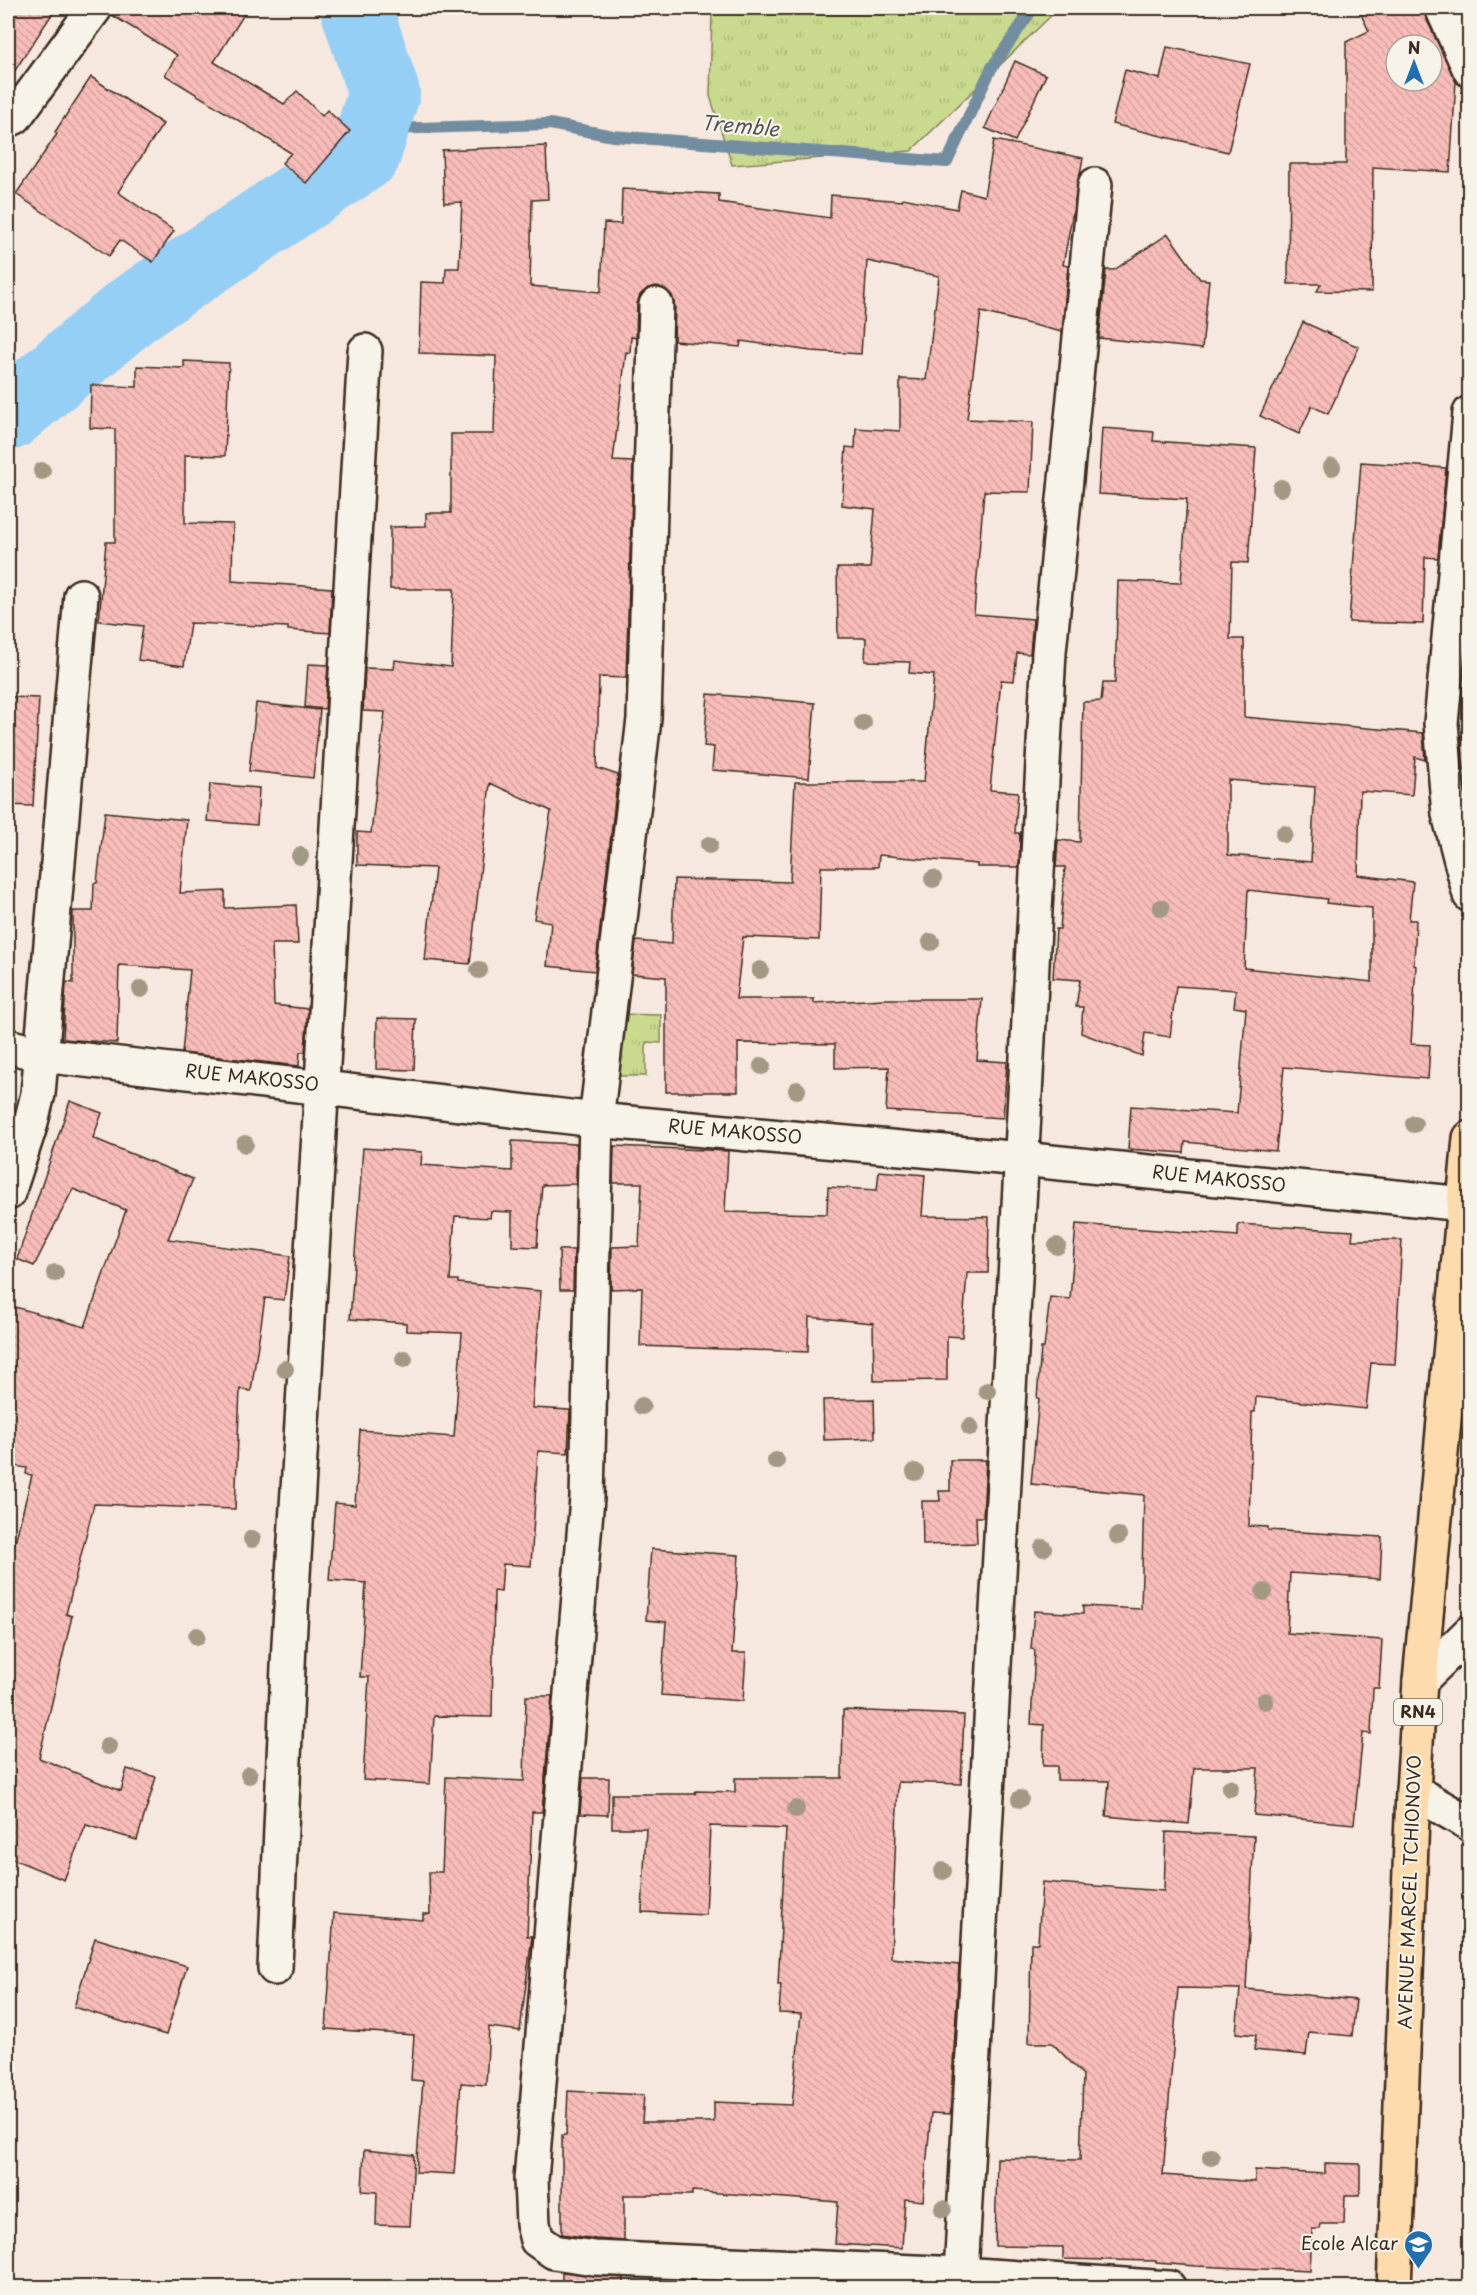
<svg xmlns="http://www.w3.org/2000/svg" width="1477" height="2295" font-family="'Playpen Sans',sans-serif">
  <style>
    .grass { fill: url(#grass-tufts); stroke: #828256; stroke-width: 1.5 }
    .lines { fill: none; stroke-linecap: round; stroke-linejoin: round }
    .stream { stroke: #728d9f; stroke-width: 12 }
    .river { stroke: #96cff5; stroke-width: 72 }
    .building { fill: url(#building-back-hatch); stroke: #3b2a1e; stroke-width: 1.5; fill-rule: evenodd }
    .minor-casing { stroke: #3b2a1e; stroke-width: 38 }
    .highway-casing { stroke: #3b2a1e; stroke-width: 38 }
    .minor { stroke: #f7f3e8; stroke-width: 33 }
    .highway { stroke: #fedbac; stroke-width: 33 }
    .tree { fill: #a39884 }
    .labels { text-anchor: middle; stroke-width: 4.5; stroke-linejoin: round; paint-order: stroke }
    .shield { fill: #f7f3e8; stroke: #73665b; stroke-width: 1.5 }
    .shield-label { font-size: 16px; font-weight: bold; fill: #3b2a1e }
    .street-label { font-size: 18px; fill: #3b2a1e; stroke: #f7f3e8 }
    .poi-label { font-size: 18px; fill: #3b2a1e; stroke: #f7f3e8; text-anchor: end }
    .water-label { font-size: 20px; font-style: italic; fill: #525354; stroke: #f7f3e8 }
  </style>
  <defs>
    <pattern id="grass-tufts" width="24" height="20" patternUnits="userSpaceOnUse" patternTransform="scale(1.5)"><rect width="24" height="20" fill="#c9da8e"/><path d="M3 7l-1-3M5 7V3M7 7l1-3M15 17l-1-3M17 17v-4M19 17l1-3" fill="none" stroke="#aebb7a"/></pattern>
    <pattern id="building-back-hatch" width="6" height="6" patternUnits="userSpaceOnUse" patternTransform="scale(1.5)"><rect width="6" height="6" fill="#f8bcba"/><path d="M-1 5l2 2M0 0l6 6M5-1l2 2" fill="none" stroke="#d6a29f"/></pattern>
  </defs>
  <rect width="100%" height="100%" fill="#f7e8df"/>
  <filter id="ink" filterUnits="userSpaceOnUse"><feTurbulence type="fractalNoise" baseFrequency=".0167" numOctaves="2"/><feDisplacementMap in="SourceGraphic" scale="12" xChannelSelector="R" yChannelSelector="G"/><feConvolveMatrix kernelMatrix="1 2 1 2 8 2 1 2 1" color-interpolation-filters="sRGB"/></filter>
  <g filter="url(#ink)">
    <!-- grass -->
    <g class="grass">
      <path d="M 311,8 L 362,8 L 342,29 Z"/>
      <path d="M 712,8 L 1059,8 L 911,151 L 732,165 L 710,96 Z"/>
      <path d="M 1469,581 L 1469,667 L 1459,667 Z"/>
      <path d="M 616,1014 L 661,1015 L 661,1043 L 646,1042 L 646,1076 L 615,1076 Z"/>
    </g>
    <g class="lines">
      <!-- stream -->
      <path class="stream" d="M 365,154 L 388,129 L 550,124 L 613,136 L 947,162 L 991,69 L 1033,8"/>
      <!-- river -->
      <path class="river" d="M 8,415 L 134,309 L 365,154 L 384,93 L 356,8"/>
    </g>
    <!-- building -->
    <g class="building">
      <path d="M 8,8 L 56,8 L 8,81 Z"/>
      <path d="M 113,8 L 248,8 L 214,62 L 284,104 L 297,91 L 322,116 L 327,110 L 350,131 L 306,183 L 282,163 L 291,153 L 165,75 L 177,55 L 112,15 Z"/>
      <path d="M 1358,8 L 1423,8 L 1425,16 L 1456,81 L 1450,172 L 1373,167 L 1372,292 L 1317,291 L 1321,284 L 1288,284 L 1289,164 L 1346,164 L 1346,42 L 1369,31 ZM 1396,45 L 1432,45 L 1432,81 L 1396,81 Z"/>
      <path d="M 1167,47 L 1250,64 L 1228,152 L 1112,124 L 1125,70 L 1160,79 Z"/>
      <path d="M 1015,61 L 1046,75 L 1015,141 L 985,128 Z"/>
      <path d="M 91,77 L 163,124 L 118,192 L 174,231 L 153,262 L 120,240 L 109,256 L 16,194 L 57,134 L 55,132 Z"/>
      <path d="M 994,140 L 1083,158 L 1063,265 L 1068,266 L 1062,332 L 981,312 L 967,419 L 1033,422 L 1030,492 L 984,491 L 974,614 L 1033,619 L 1030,654 L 1017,653 L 1014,681 L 1001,680 L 990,790 L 1018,792 L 1015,833 L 1019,833 L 1020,837 L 1019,867 L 977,867 L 977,864 L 879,855 L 878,867 L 821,867 L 819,940 L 743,937 L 736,999 L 814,999 L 814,1003 L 883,999 L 982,999 L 977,1060 L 1007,1062 L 1003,1118 L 886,1111 L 889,1067 L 835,1068 L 835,1044 L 738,1043 L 738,1092 L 666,1092 L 666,977 L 632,974 L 636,941 L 672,944 L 674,879 L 790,882 L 795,782 L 924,782 L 934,675 L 909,673 L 910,662 L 865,661 L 866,638 L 838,638 L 837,568 L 870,568 L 875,509 L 842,505 L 846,447 L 855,448 L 856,428 L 900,431 L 900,379 L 926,380 L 939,276 L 867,261 L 861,354 L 811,351 L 741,341 L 740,347 L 674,341 L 675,306 L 672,296 L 665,289 L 657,286 L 648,288 L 640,295 L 637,304 L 636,338 L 631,337 L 630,353 L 626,352 L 613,461 L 633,462 L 626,678 L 599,677 L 597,768 L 618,775 L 595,971 L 547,966 L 551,922 L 534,919 L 551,811 L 490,783 L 470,964 L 425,960 L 435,868 L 357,865 L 357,832 L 371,833 L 385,712 L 363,711 L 365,668 L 394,669 L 395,660 L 451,667 L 454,589 L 390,589 L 390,527 L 426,526 L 426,513 L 451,513 L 451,434 L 494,434 L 496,356 L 419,353 L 421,282 L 445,283 L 446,268 L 459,268 L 462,202 L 444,203 L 442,150 L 546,146 L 548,199 L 532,200 L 530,286 L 601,292 L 604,223 L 621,224 L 622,189 L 719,194 L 719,202 L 830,218 L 831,195 L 902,201 L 903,198 L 957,209 L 961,190 L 984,196 Z"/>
      <path d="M 1168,234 L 1200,279 L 1209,280 L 1202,349 L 1099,338 L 1106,270 L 1114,270 Z"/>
      <path d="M 1303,322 L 1359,347 L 1328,414 L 1312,406 L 1299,434 L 1260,416 Z"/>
      <path d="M 184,361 L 229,363 L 225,456 L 185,455 L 185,523 L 233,524 L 232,581 L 332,588 L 330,633 L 288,630 L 288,627 L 190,623 L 184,666 L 138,660 L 143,626 L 99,621 L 106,542 L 115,542 L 115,429 L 90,428 L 91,385 L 137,387 L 137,366 L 184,368 Z"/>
      <path d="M 1102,428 L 1154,432 L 1153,441 L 1256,448 L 1248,563 L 1232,562 L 1230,639 L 1244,639 L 1244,717 L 1423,733 L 1425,760 L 1415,757 L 1412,795 L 1360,791 L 1358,875 L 1413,882 L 1409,920 L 1416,920 L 1414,965 L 1416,966 L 1411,1044 L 1430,1045 L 1428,1079 L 1284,1067 L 1276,1151 L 1185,1142 L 1184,1153 L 1128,1149 L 1131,1106 L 1237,1113 L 1246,1009 L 1234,1007 L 1236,990 L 1176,986 L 1170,1037 L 1145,1033 L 1142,1056 L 1081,1033 L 1083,1007 L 1076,1007 L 1080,980 L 1053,978 L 1056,929 L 1060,929 L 1065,867 L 1056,867 L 1058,840 L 1080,842 L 1083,702 L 1101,701 L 1103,683 L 1115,683 L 1118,581 L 1181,583 L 1187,499 L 1098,494 ZM 1228,780 L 1315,787 L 1311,862 L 1228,855 ZM 1248,890 L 1327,899 L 1326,903 L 1372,908 L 1372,982 L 1244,968 Z"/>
      <path d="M 1361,462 L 1446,468 L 1438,558 L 1425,557 L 1423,624 L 1349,622 Z"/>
      <path d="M 308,664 L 328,665 L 325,709 L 305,707 Z"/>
      <path d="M 708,694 L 815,703 L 809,778 L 712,770 L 714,747 L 704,746 Z"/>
      <path d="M 8,697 L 39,698 L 33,806 L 8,805 Z"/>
      <path d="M 256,703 L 320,710 L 313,778 L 249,771 Z"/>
      <path d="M 1461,736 L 1470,737 L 1470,770 L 1464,769 Z"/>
      <path d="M 210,784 L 259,788 L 257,825 L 207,821 Z"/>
      <path d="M 105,812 L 187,820 L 180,893 L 225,891 L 225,908 L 296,905 L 298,944 L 272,944 L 274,1005 L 308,1009 L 305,1052 L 300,1052 L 299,1066 L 182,1053 L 190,970 L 119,965 L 117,1043 L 63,1039 L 66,982 L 73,983 L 73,911 L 93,911 L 94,883 L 97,883 Z"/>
      <path d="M 377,1018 L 416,1019 L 414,1070 L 376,1069 Z"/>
      <path d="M 70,1101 L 102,1113 L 93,1138 L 193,1179 L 168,1239 L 290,1256 L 284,1300 L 265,1298 L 251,1391 L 240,1389 L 235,1509 L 94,1504 L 66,1614 L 72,1616 L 39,1758 L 121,1791 L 127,1769 L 156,1777 L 137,1840 L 86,1825 L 64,1880 L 8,1857 L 8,1570 L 32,1475 L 26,1474 L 27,1468 L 15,1466 L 17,1456 L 8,1455 L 8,1305 L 85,1327 L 126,1210 L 73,1189 L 34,1266 L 17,1259 Z"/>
      <path d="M 512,1141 L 577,1144 L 576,1184 L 542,1185 L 537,1247 L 512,1246 L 512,1212 L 491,1211 L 490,1218 L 455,1216 L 450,1280 L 458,1280 L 458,1283 L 541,1291 L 532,1408 L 570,1410 L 568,1453 L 538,1451 L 531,1566 L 503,1564 L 501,1592 L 494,1591 L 492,1717 L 434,1716 L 430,1784 L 363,1780 L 369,1677 L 360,1677 L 366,1583 L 329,1580 L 335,1503 L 355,1505 L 360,1430 L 454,1437 L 462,1333 L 406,1331 L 406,1323 L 350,1319 L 363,1148 L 422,1152 L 421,1165 L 512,1171 Z"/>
      <path d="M 614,1146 L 728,1151 L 725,1212 L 827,1214 L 828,1187 L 877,1190 L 879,1171 L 925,1175 L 922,1216 L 989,1217 L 988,1273 L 967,1273 L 962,1337 L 947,1336 L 947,1380 L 874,1381 L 873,1323 L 809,1317 L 808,1352 L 640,1346 L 642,1288 L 611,1289 L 612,1247 L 639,1246 L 642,1183 L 613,1183 Z"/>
      <path d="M 1076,1224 L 1238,1236 L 1238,1224 L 1353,1231 L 1352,1240 L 1402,1240 L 1395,1364 L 1371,1363 L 1366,1409 L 1256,1397 L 1255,1412 L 1252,1412 L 1249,1526 L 1268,1527 L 1268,1530 L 1382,1537 L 1380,1579 L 1290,1573 L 1287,1633 L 1382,1640 L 1379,1688 L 1373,1688 L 1371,1734 L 1363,1733 L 1354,1824 L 1254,1815 L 1258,1768 L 1194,1768 L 1189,1824 L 1106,1816 L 1109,1781 L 1057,1780 L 1057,1766 L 1043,1766 L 1044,1725 L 1031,1724 L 1035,1650 L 1031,1649 L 1034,1611 L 1083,1614 L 1083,1606 L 1141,1609 L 1144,1495 L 1031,1484 L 1039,1398 L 1037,1398 L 1041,1348 L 1044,1348 L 1050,1297 L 1070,1299 Z"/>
      <path d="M 559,1250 L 574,1250 L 573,1290 L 560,1290 Z"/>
      <path d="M 874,1399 L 875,1438 L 824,1440 L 823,1400 Z"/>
      <path d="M 950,1460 L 986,1460 L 983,1517 L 976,1517 L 977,1543 L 923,1545 L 922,1501 L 940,1501 L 939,1491 L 950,1491 Z"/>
      <path d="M 651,1549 L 739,1555 L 732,1653 L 746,1653 L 743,1701 L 661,1695 L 666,1622 L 646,1620 Z"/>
      <path d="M 526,1696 L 552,1696 L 542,1812 L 532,1812 L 527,1936 L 532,1936 L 520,2031 L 489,2027 L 486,2085 L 461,2083 L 454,2174 L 416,2172 L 423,2081 L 411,2080 L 414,2035 L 326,2029 L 334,1913 L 423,1920 L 423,1914 L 430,1914 L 429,1872 L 442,1872 L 446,1777 L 524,1781 Z"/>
      <path d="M 843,1710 L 964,1715 L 961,1784 L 898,1782 L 891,1958 L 959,1965 L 950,2114 L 931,2113 L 923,2201 L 905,2199 L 902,2248 L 835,2244 L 838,2202 L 692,2191 L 692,2195 L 624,2195 L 624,2241 L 596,2239 L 562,2234 L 562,2135 L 566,2135 L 568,2091 L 644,2095 L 642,2122 L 714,2122 L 714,2102 L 792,2105 L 801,2014 L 779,2013 L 781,1985 L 778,1985 L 786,1829 L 710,1826 L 706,1915 L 642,1912 L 646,1828 L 612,1828 L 612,1794 L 695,1794 L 696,1791 L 735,1792 L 735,1778 L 842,1778 Z"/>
      <path d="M 583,1778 L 609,1778 L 608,1815 L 580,1814 Z"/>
      <path d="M 1166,1832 L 1254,1836 L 1246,1989 L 1356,2000 L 1352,2036 L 1309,2032 L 1306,2055 L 1254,2050 L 1256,2035 L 1236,2033 L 1240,1989 L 1178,1988 L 1163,2175 L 1255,2182 L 1255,2170 L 1325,2174 L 1325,2163 L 1360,2164 L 1360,2195 L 1345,2195 L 1344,2224 L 1321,2224 L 1320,2229 L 1312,2229 L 1310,2271 L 1196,2266 L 1156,2263 L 1156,2261 L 1063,2259 L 1063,2247 L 995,2246 L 997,2158 L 1080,2160 L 1083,2075 L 1052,2043 L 1029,2043 L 1031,1943 L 1038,1943 L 1042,1882 L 1164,1891 Z"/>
      <path d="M 95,1938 L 187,1966 L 166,2035 L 74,2007 Z"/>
      <path d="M 364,2150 L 414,2155 L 410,2226 L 376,2225 L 377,2192 L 362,2191 Z"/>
      <path d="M 562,2272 L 624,2278 L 624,2288 L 562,2288 Z"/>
    </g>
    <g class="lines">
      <defs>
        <g id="minor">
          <path d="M 1442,8 L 1470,70"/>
          <path d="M 8,120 L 15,117 L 95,8"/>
          <path d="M 656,305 L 644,719 L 596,1120 L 587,1498 L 531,2180 L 533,2224 L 537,2240 L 554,2252 L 594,2258 L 961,2274 L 1169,2288"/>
          <path d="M 1470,413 L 1441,723 L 1449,814 L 1470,895"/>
          <path d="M 8,1046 L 42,1055 L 596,1120 L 1021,1159 L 1464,1204"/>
          <path d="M 8,1193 L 30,1126 L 38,1094 L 81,596"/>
          <path d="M 1420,1681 L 1470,1632"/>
          <path d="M 1413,1791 L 1470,1824"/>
          <path d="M 275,1968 L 289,1643 L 365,351"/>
          <path d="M 961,2274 L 1049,652 L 1095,185"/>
        </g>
        <path id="highway" d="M 1394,2288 L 1413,1791 L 1420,1681 L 1470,1138"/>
      </defs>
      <!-- minor casing -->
      <use href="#minor" class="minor-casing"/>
      <!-- highway casing -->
      <use href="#highway" class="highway-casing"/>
      <!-- minor -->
      <use href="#minor" class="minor"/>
      <!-- highway -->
      <use href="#highway" class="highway"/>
    </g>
    <!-- trees -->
    <g class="tree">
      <circle cx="1332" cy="467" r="9"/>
      <circle cx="42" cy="471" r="9"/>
      <circle cx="1281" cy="488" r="9"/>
      <circle cx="863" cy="723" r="9"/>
      <circle cx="1284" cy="834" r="9"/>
      <circle cx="709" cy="845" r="9"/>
      <circle cx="300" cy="856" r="9"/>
      <circle cx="933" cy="879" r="9"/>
      <circle cx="1161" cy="908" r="9"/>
      <circle cx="931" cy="942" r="9"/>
      <circle cx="479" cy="970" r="9"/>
      <circle cx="760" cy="970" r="9"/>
      <circle cx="141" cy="989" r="9"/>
      <circle cx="762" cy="1066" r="9"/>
      <circle cx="797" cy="1090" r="9"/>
      <circle cx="1414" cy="1124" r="9"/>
      <circle cx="245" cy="1144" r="9"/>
      <circle cx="1057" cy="1246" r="9"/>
      <circle cx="55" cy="1273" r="9"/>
      <circle cx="404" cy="1359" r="9"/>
      <circle cx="285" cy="1369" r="9"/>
      <circle cx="987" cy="1391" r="9"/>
      <circle cx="642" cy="1406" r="9"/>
      <circle cx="970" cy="1427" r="9"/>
      <circle cx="776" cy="1461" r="9"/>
      <circle cx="915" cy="1472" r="9"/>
      <circle cx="1118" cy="1536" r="9"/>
      <circle cx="252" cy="1539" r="9"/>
      <circle cx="1043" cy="1548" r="9"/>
      <circle cx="1264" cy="1592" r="9"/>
      <circle cx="197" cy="1636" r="9"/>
      <circle cx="1265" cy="1701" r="9"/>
      <circle cx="108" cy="1746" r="9"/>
      <circle cx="249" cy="1775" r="9"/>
      <circle cx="1230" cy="1788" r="9"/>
      <circle cx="1020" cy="1799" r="9"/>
      <circle cx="796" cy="1809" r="9"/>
      <circle cx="943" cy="1871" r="9"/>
      <circle cx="1211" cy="2157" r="9"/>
      <circle cx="943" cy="2209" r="9"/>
    </g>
  </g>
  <!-- icons -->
  <defs>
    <symbol id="school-pin" viewBox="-11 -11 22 30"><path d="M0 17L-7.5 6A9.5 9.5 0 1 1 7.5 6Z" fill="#1f6fb2" stroke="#f7f3e8"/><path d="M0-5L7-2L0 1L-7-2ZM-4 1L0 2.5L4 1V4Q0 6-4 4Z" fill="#fff"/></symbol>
  </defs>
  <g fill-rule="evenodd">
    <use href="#school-pin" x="1402" y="2228" width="33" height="45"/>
  </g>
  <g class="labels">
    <!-- shield labels -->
    <rect class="shield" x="1394" y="1699" width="48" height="26" rx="4.5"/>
    <g class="shield-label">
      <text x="1418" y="1718">RN4</text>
    </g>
    <!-- street labels -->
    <g class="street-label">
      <text transform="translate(252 1078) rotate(6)" y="6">RUE MAKOSSO</text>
      <text transform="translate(735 1132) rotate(5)" y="6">RUE MAKOSSO</text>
      <text transform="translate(1219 1179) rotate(6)" y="6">RUE MAKOSSO</text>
      <text transform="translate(1410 1892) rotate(-88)" y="6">AVENUE MARCEL TCHIONOVO</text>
    </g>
    <!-- poi labels -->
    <g class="poi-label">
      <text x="1398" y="2250">Ecole Alcar</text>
    </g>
    <!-- water labels -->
    <g class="water-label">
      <text transform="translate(740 126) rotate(5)" y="7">Tremble</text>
    </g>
  </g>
  <!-- margin -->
  <rect width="1477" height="2295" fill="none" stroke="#f7f3e8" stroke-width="30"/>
  <rect x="15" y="15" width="1447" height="2265" fill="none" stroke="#3b2a1e" stroke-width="2" filter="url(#ink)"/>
  <!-- north arrow -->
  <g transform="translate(1414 63)"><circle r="28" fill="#f7f3e8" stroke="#aca397" stroke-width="1.5"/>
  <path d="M0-4.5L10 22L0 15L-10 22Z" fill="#1f6fb2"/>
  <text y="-9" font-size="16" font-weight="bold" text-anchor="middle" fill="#3b2a1e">N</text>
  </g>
</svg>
